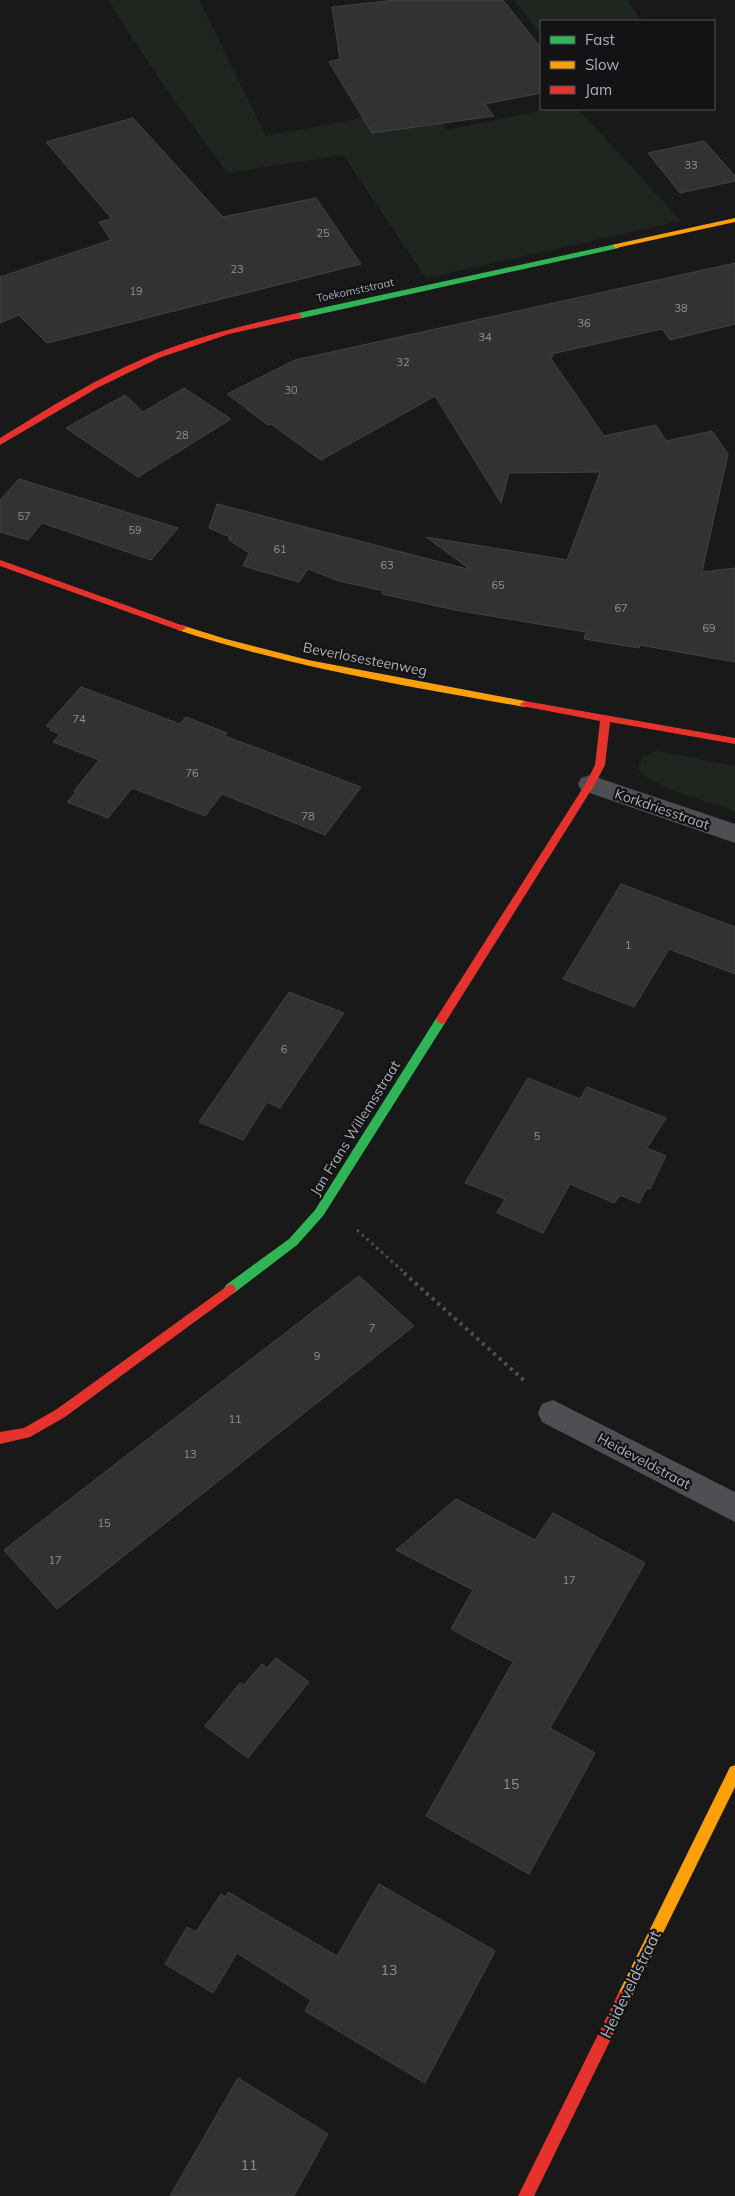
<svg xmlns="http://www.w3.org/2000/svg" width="735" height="2196" font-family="Mulish,sans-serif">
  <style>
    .green { fill: #1f261f }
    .building { fill: #323233; stroke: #414345 }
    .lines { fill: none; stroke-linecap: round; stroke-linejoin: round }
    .path-far1 { stroke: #4f5053; stroke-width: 3; stroke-dasharray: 2.5 4; stroke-linecap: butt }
    .path { stroke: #4f5053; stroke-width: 4; stroke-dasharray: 3 4.5; stroke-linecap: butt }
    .street { fill: #4d4f52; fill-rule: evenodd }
    .fast { fill: #30b455; fill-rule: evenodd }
    .slow { fill: #ff9f0a; fill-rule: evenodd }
    .jam { fill: #e5322d; fill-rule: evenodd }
    .labels { text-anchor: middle; stroke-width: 4.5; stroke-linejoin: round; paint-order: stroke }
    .number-label { font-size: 11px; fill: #8c9198 }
    .far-street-label { font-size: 11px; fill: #aab1b9; stroke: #131315 }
    .street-label { font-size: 14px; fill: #aab1b9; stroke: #131315 }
    .near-number-label { font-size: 14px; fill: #8c9198 }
    .near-street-label { font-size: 16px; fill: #aab1b9; stroke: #131315 }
  </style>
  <rect width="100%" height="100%" fill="#191919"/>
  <!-- green -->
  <g class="green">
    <path d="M 108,0 L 199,0 L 266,136 L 430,105 L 448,130 L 548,109 L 578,109 L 681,221 L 426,278 L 343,155 L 227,173 L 160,80 Z"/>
    <path d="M 515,0 L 627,0 L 642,21 L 541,21 L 541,36 Z"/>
    <path d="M 657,751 L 735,766 L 735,811 C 703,799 664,793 638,770 L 642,758 Z"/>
  </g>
  <!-- building -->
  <g class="building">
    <path d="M 396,0 L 503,0 L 541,48 L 541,93 L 485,104 L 494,116 L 372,133 L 329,62 L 340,59 L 332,7 Z"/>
    <path d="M 133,118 L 223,217 L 316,198 L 361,264 L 47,343 L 19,315 L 0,323 L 0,277 L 111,240 L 99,222 L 112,219 L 46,142 Z"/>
    <path d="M 704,141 L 735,176 L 735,181 L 680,193 L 648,153 Z"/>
    <path d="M 735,263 L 735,324 L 670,340 L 662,329 L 551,354 L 553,356 L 550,357 L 604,436 L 656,425 L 666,441 L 712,431 L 728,454 L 702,572 L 735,568 L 735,662 L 640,645 L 639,648 L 584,639 L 586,632 L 455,610 L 382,594 L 384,591 L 339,581 L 308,569 L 299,582 L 243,566 L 249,553 L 228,539 L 232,538 L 209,528 L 217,504 L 471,570 L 426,537 L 567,560 L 600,472 L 509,473 L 501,503 L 435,396 L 321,460 L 271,424 L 268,425 L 227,394 L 295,360 Z"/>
    <path d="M 184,388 L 231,419 L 138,477 L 66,428 L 125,395 L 143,412 Z"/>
    <path d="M 19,479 L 48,488 L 178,528 L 151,560 L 42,523 L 28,540 L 0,532 L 0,500 Z"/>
    <path d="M 81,687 L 180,724 L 186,717 L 227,733 L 225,736 L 361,787 L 325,835 L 222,794 L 205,816 L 132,788 L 108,818 L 67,802 L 76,792 L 74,791 L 99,760 L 53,742 L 60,734 L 50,730 L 51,728 L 46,726 Z"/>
    <path d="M 621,884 L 735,927 L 735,974 L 669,949 L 634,1007 L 563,979 Z"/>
    <path d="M 289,992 L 344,1013 L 280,1108 L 267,1102 L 243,1140 L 199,1122 Z"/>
    <path d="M 528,1078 L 580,1099 L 587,1087 L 666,1118 L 647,1148 L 666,1156 L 650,1189 L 647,1188 L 639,1203 L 620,1195 L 614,1203 L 570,1184 L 543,1233 L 497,1213 L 505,1199 L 465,1183 Z"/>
    <path d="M 359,1276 L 414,1326 L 57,1609 L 4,1550 Z"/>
    <path d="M 456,1499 L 535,1540 L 553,1513 L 645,1563 L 550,1728 L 595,1753 L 529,1874 L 426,1816 L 513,1662 L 451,1629 L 473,1590 L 396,1550 Z"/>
    <path d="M 276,1658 L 309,1682 L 248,1758 L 205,1726 L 240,1683 L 244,1685 L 262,1664 L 267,1668 Z"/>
    <path d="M 379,1884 L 495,1951 L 425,2083 L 305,2011 L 311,2000 L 237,1953 L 213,1993 L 165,1964 L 187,1927 L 196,1932 L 221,1894 L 225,1897 L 228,1892 L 337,1956 Z"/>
    <path d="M 238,2078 L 328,2134 L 294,2196 L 170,2196 Z"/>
  </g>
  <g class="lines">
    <!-- path-far1 -->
    <path class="path-far1" d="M 357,1230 L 406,1274"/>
    <!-- path -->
    <path class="path" d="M 404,1273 L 527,1383"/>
    <!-- street -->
    <g class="street">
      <path d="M 590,775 L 735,824 L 735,843 L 581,790 L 578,784 L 581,778 Z"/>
      <path d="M 553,1400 L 735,1492 L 735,1522 L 542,1422 L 538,1413 L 542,1404 Z"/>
    </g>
    <!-- fast -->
    <g class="fast">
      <path d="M 616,244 L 619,244 L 619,248 L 298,319 L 294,316 L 298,313 Z"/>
      <path d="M 441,1016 L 446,1020 L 445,1023 L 323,1216 L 297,1245 L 234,1293 L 230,1294 L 226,1293 L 224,1289 L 226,1285 L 289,1239 L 315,1210 L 437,1017 Z"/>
    </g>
    <!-- slow -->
    <g class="slow">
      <path d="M 735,218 L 735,222 L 616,248 L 612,246 L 616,244 Z"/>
      <path d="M 181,625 L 226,639 L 308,660 L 525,701 L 530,704 L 525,707 C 408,687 291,667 178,630 L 178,626 Z"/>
      <path d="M 735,1765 L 735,1787 L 629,2002 L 624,2004 L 619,2002 L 617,1997 L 619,1992 L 730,1767 Z"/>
    </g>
    <!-- jam -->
    <g class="jam">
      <path d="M 298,313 L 301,314 L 301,318 L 229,334 L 159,358 L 99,387 L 0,445 L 0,438 C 50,407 100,376 154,354 C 201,335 249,324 298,313 Z"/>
      <path d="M 0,560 L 184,626 L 186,628 L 181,631 L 178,630 L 0,566 Z"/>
      <path d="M 525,701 L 735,738 L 735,744 L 610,722 L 605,765 L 595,784 L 445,1023 L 441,1024 L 436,1020 L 437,1017 L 586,783 L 595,765 L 600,721 L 522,706 L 520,704 Z"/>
      <path d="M 230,1284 L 234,1285 L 236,1289 L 234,1293 L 65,1417 L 30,1437 L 0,1444 L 0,1432 L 24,1428 L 57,1409 Z"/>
      <path d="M 624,1990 L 629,1992 L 631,1997 L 629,2002 L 534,2196 L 518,2196 L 619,1992 Z"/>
    </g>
  </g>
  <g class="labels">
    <!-- number labels -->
    <g class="number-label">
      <text x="691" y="169">33</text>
      <text x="323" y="237">25</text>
      <text x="237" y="273">23</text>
      <text x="136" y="295">19</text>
      <text x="681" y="312">38</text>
      <text x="584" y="327">36</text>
      <text x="485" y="341">34</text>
      <text x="403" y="366">32</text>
      <text x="291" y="394">30</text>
      <text x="182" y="439">28</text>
      <text x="24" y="520">57</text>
      <text x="135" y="534">59</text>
      <text x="280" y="553">61</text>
      <text x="387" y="569">63</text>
      <text x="498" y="589">65</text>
      <text x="621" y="612">67</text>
      <text x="709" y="632">69</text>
      <text x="79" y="723">74</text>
      <text x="192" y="777">76</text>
      <text x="308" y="820">78</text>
      <text x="628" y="949">1</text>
      <text x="284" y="1053">6</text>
      <text x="537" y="1140">5</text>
      <text x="372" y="1332">7</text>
      <text x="317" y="1360">9</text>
      <text x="235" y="1423">11</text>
      <text x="190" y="1458">13</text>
      <text x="104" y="1527">15</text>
      <text x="55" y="1564">17</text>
      <text x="569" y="1584">17</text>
    </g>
    <!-- far-street labels -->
    <g class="far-street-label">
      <text transform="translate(355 290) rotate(-12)" y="4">Toekomststraat</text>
    </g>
    <!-- street labels -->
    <g class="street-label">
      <text transform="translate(365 659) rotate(11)" y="5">Beverlosesteenweg</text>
      <text transform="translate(662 809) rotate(19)" y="5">Korkdriesstraat</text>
      <text transform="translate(355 1128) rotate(-58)" y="5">Jan Frans Willemsstraat</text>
      <text transform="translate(644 1461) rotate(28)" y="5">Heideveldstraat</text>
    </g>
    <!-- near-number labels -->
    <g class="near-number-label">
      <text x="511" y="1789">15</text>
      <text x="389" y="1975">13</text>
      <text x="249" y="2170">11</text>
    </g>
    <!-- near-street labels -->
    <g class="near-street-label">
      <text transform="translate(630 1984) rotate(-64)" y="6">Heideveldstraat</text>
    </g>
  </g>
  <!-- legend -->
  <rect x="540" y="20" width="175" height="90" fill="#131315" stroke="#4f5257"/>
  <rect x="550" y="36" width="25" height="8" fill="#30b455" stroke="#4f5257"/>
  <text x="585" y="45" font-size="15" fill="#aab1b9">Fast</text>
  <rect x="550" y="61" width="25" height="8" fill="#ff9f0a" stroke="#4f5257"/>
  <text x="585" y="70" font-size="15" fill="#aab1b9">Slow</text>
  <rect x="550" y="86" width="25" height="8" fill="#e5322d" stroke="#4f5257"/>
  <text x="585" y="95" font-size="15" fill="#aab1b9">Jam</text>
</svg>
